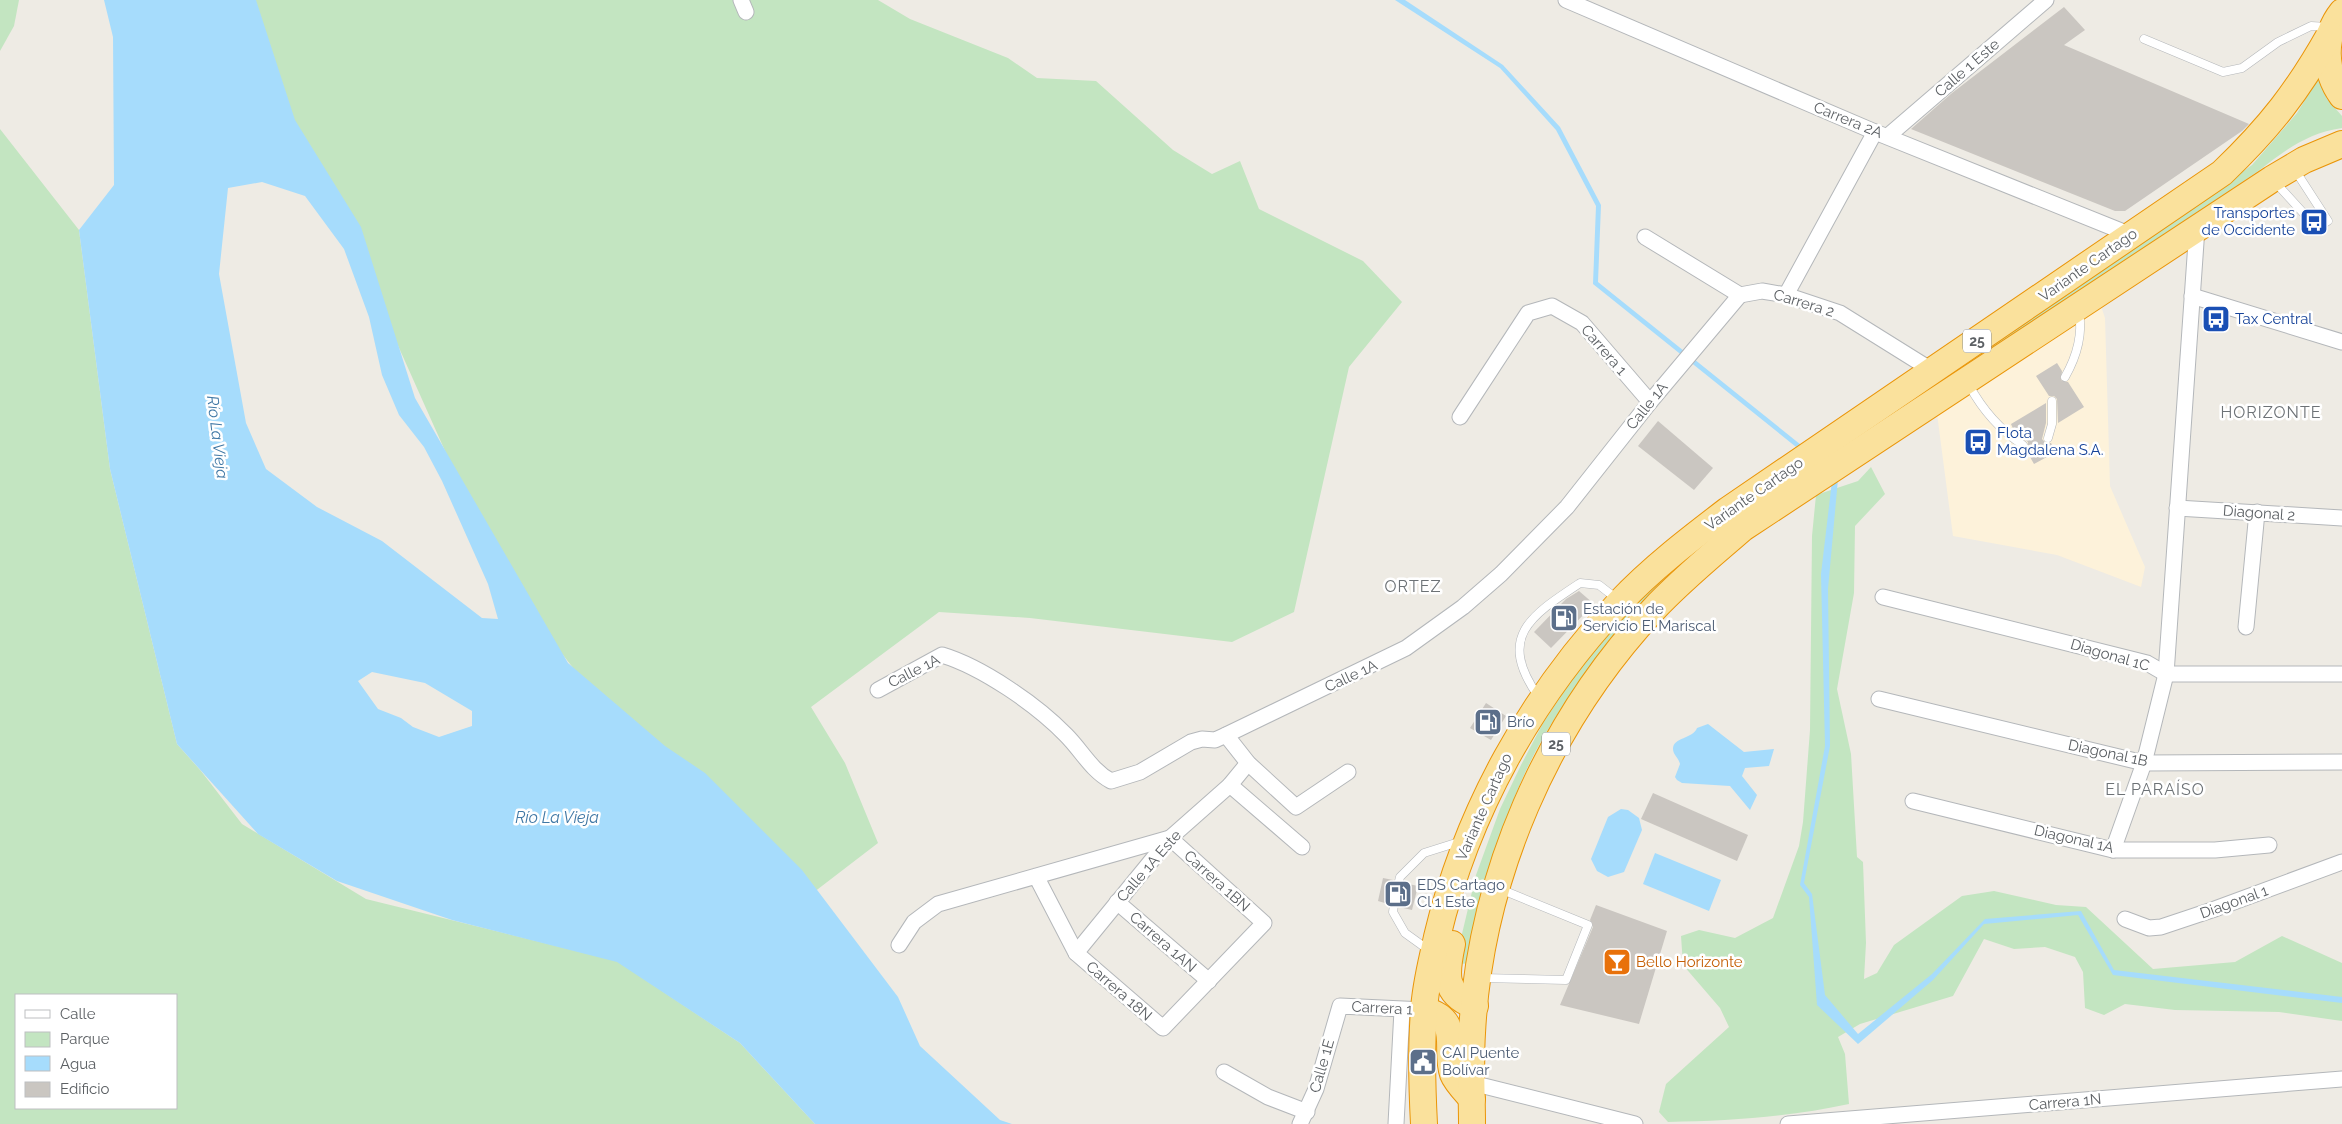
<svg xmlns="http://www.w3.org/2000/svg" width="2342" height="1124" font-family="Raleway,sans-serif">
  <style>
    .commercial { fill: #fdf2da }
    .green { fill: #c3e5c1; fill-rule: evenodd }
    .water { fill: #a6dcfc; fill-rule: evenodd }
    .building { fill: #cac6c1 }
    .lines { fill: none; stroke-linecap: round; stroke-linejoin: round }
    .service-casing { stroke: #b4b7ba; stroke-width: 9 }
    .minor-casing { stroke: #b4b7ba; stroke-width: 17 }
    .trunk-casing { stroke: #ea9508; stroke-width: 28 }
    .service { stroke: #fff; stroke-width: 8 }
    .minor { stroke: #fff; stroke-width: 15 }
    .trunk { stroke: #fae19c; stroke-width: 26 }
    .labels { text-anchor: middle; stroke-width: 5; stroke-linejoin: round; paint-order: stroke }
    .shield { fill: #fff; stroke: #8d9092; stroke-width: 1 }
    .shield-label { font-size: 14px; font-weight: bold; fill: #5c6064 }
    .street-label { font-size: 15px; fill: #5c6064; stroke: #fff }
    .transit-label { font-size: 15px; fill: #164399; stroke: #fff; text-anchor: start }
    .service-label { font-size: 15px; fill: #4e5e75; stroke: #fff; text-anchor: start }
    .food-label { font-size: 15px; fill: #c56008; stroke: #fff; text-anchor: start }
    .neighbourhood-label { font-size: 16px; letter-spacing: 1px; fill: #6d7276; stroke: #fff }
    .water-label { font-size: 16px; font-style: italic; fill: #4078a5; stroke: #fff }
  </style>
  <rect width="100%" height="100%" fill="#eeebe4"/>
  <!-- commercial -->
  <path class="commercial" d="M 2099,300 L 2105,318 L 2110,486 L 2145,567 L 2141,587 L 2057,555 L 1953,536 L 1936,406 Z"/>
  <!-- green -->
  <g class="green">
    <path d="M 0,0 L 19,0 L 14,26 L 0,51 Z"/>
    <path d="M 229,0 L 878,0 L 910,19 L 1008,58 L 1037,78 L 1096,81 L 1173,150 L 1212,174 L 1240,161 L 1259,209 L 1363,261 L 1402,302 L 1349,367 L 1294,612 L 1232,642 L 1030,618 L 939,612 L 811,707 L 845,763 L 878,843 L 805,899 L 619,727 L 500,574 L 350,238 Z"/>
    <path d="M 2318,79 L 2327,99 L 2342,116 L 2342,128 C 2307,133 2284,151 2257,172 L 1925,393 L 1643,603 C 1591,660 1531,742 1508,816 C 1493,864 1483,914 1470,963 L 1461,964 L 1461,938 L 1476,875 L 1500,809 L 1521,765 L 1543,723 L 1579,669 L 1641,597 L 1714,533 L 2120,258 L 2252,165 L 2297,113 L 2310,92 L 2314,80 Z"/>
    <path d="M 0,129 L 79,230 L 110,469 L 177,744 L 201,771 L 242,824 L 366,899 L 617,961 L 740,1043 L 815,1124 L 0,1124 ZM 16,995 L 176,995 L 176,1108 L 16,1108 Z"/>
    <path d="M 1871,467 L 1885,494 L 1855,526 L 1854,593 L 1837,689 L 1851,754 L 1857,857 L 1863,862 L 1866,943 L 1864,979 L 1877,973 L 1894,945 L 1962,896 L 1994,891 L 2056,905 L 2086,907 L 2153,969 L 2235,962 L 2282,936 L 2342,963 L 2342,1021 L 2279,1012 L 2175,1010 L 2125,1004 L 2104,1015 L 2085,1008 L 2083,972 L 2075,957 L 2045,947 L 2014,949 L 1984,939 L 1953,996 L 1860,1024 L 1838,1037 L 1845,1054 L 1849,1104 C 1789,1117 1730,1121 1668,1122 L 1659,1112 L 1666,1084 L 1729,1027 L 1720,1008 L 1683,965 L 1681,936 L 1699,930 L 1735,938 L 1773,918 L 1799,846 L 1803,822 L 1810,730 L 1812,536 L 1816,495 L 1858,481 Z"/>
  </g>
  <!-- water -->
  <g class="water">
    <path d="M 104,0 L 256,0 L 295,120 L 361,227 L 415,398 L 568,663 L 665,746 L 705,773 L 802,870 L 898,997 L 920,1046 L 1000,1120 L 1012,1124 L 815,1124 L 740,1043 L 617,962 L 452,920 L 337,881 L 258,834 L 177,744 L 110,469 L 79,230 L 114,185 L 113,37 ZM 262,182 L 305,196 L 344,249 L 369,317 L 382,375 L 399,415 L 424,447 L 442,481 L 488,584 L 498,619 L 482,618 L 382,541 L 317,507 L 266,469 L 246,423 L 219,274 L 228,188 ZM 372,672 L 425,683 L 472,711 L 472,726 L 439,737 L 413,727 L 401,718 L 378,709 L 358,681 Z"/>
    <path d="M 1395,0 L 1405,0 L 1503,65 L 1560,127 L 1601,205 L 1598,282 L 1831,469 L 1838,479 L 1828,589 L 1830,746 L 1804,883 L 1812,894 L 1825,995 L 1858,1034 L 1932,974 L 1985,919 L 2081,911 L 2114,970 L 2342,997 L 2342,1003 L 2113,975 L 2078,915 L 1984,924 L 1933,980 L 1858,1044 L 1817,1005 L 1809,897 L 1800,885 L 1825,746 L 1821,574 L 1832,481 L 1826,471 L 1593,284 L 1596,206 L 1556,130 L 1500,68 Z"/>
    <path d="M 1708,724 L 1744,752 L 1774,749 L 1769,766 L 1745,768 L 1742,776 L 1757,795 L 1750,810 L 1730,786 L 1682,783 L 1677,780 L 1675,777 L 1680,764 C 1679,758 1673,755 1673,749 C 1673,737 1693,739 1697,728 Z"/>
    <path d="M 1621,809 L 1628,810 L 1639,818 L 1642,830 L 1624,872 L 1608,877 L 1597,871 L 1591,859 L 1608,817 Z"/>
    <path d="M 1655,853 L 1721,880 L 1709,911 L 1643,884 Z"/>
  </g>
  <!-- building -->
  <g class="building">
    <path d="M 2064,7 L 2085,30 L 2064,45 L 2249,124 L 2242,131 L 2125,211 L 2115,211 L 1911,129 L 1952,93 Z"/>
    <path d="M 2057,363 L 2062,371 L 2061,380 L 2068,382 L 2084,407 L 2058,423 L 2057,399 L 2054,396 L 2049,396 L 2036,376 Z"/>
    <path d="M 2046,403 L 2046,423 L 2042,439 L 2046,443 L 2051,443 L 2056,452 L 2034,464 L 2026,450 L 2028,442 L 2015,433 L 2011,424 Z"/>
    <path d="M 1658,421 L 1713,468 L 1694,490 L 1638,446 Z"/>
    <path d="M 1579,591 L 1594,604 L 1551,648 L 1534,632 L 1566,599 Z"/>
    <path d="M 1486,703 L 1506,716 L 1491,740 L 1470,728 Z"/>
    <path d="M 1653,793 L 1748,835 L 1737,861 L 1641,819 Z"/>
    <path d="M 1383,878 L 1393,880 L 1398,887 L 1404,883 L 1418,886 L 1412,910 L 1399,907 L 1395,900 L 1388,904 L 1378,901 Z"/>
    <path d="M 1596,905 L 1667,931 L 1639,1024 L 1560,1005 L 1593,927 L 1590,920 Z"/>
  </g>
  <g class="lines">
    <defs>
      <g id="service">
        <path d="M 2144,39 L 2223,72 L 2242,68 L 2278,42 L 2311,26 L 2328,27"/>
        <path d="M 2275,182 L 2317,228 L 2328,221 L 2295,170"/>
        <path d="M 2065,377 C 2077,356 2083,335 2079,312"/>
        <path d="M 1969,385 C 1982,409 2000,430 2023,445"/>
        <path d="M 2048,438 L 2052,424 L 2052,401"/>
        <path d="M 1538,696 C 1497,637 1530,616 1580,583 L 1599,585 L 1617,599"/>
        <path d="M 1399,881 L 1400,877 L 1424,853 L 1462,841"/>
        <path d="M 1394,905 L 1393,912 L 1405,933 L 1430,951"/>
        <path d="M 1482,978 L 1566,980 L 1588,925 L 1500,889"/>
      </g>
      <g id="minor">
        <path d="M 741,0 L 746,12"/>
        <path d="M 1566,0 L 1875,132 L 2131,235"/>
        <path d="M 1888,136 L 2046,0"/>
        <path d="M 1645,237 L 1740,295 L 1762,291 L 1786,295 L 1840,313 L 1933,371"/>
        <path d="M 1786,295 L 1875,132"/>
        <path d="M 2192,296 L 2342,342"/>
        <path d="M 1460,417 L 1528,313 L 1552,306 L 1582,323 L 1650,402"/>
        <path d="M 2177,508 L 2342,518"/>
        <path d="M 1883,597 L 2147,663 L 2166,674 L 2342,674"/>
        <path d="M 2246,627 L 2257,512"/>
        <path d="M 878,690 L 942,655 C 982,667 1037,705 1066,735 C 1082,751 1091,770 1111,781 L 1140,772 L 1191,742 L 1202,739 L 1215,740 L 1226,735 L 1406,648 L 1463,607 L 1501,574 L 1567,507 L 1650,402 L 1740,295"/>
        <path d="M 1879,699 L 2144,763 L 2342,762"/>
        <path d="M 1226,735 L 1248,763 L 1296,807 L 1348,772"/>
        <path d="M 1230,785 L 1302,847"/>
        <path d="M 1913,801 L 2113,850 L 2215,850 L 2269,845"/>
        <path d="M 2113,850 L 2144,763 L 2166,674 L 2197,228"/>
        <path d="M 1117,902 L 1209,981"/>
        <path d="M 2125,919 L 2149,928 L 2161,927 L 2212,910 L 2342,862"/>
        <path d="M 899,945 L 914,922 L 938,904 L 1170,838 L 1264,923 L 1163,1028 L 1076,953 L 1036,876"/>
        <path d="M 1076,953 L 1170,838 L 1230,785 L 1248,763"/>
        <path d="M 1224,1072 L 1268,1097 L 1307,1112"/>
        <path d="M 1472,1083 L 1635,1124"/>
        <path d="M 1300,1124 L 1316,1089 L 1340,1006 L 1424,1010"/>
        <path d="M 1396,1124 L 1402,1010"/>
        <path d="M 1788,1124 L 2342,1079"/>
      </g>
      <g id="trunk">
        <path d="M 2342,12 C 2322,37 2324,71 2342,96"/>
        <path d="M 1452,944 C 1446,972 1442,994 1475,1006"/>
        <path d="M 1424,1010 C 1463,1020 1444,1047 1453,1074 C 1456,1082 1466,1092 1472,1099"/>
        <path d="M 1424,1124 C 1422,1087 1421,1048 1424,1011 C 1425,986 1432,961 1437,937 C 1467,811 1531,697 1619,603 C 1652,568 1690,539 1728,510 L 2222,173 C 2270,127 2298,91 2330,34"/>
        <path d="M 1472,1124 C 1472,1094 1470,1063 1472,1033 C 1480,877 1547,724 1653,610 C 1681,580 1712,555 1743,528 L 2272,179 L 2304,160 L 2342,144"/>
      </g>
    </defs>
    <!-- service casing -->
    <use href="#service" class="service-casing"/>
    <!-- minor casing -->
    <use href="#minor" class="minor-casing"/>
    <!-- trunk casing -->
    <use href="#trunk" class="trunk-casing"/>
    <!-- service -->
    <use href="#service" class="service"/>
    <!-- minor -->
    <use href="#minor" class="minor"/>
    <!-- trunk -->
    <use href="#trunk" class="trunk"/>
  </g>
  <!-- icons -->
  <defs>
    <symbol id="bus-square" viewBox="-11 -11 22 22"><rect x="-9" y="-9" width="18" height="18" rx="4" fill="#1a4fb4" stroke="#fff"/><path d="M-5-6H5V4H4V6H2V4H-2V6H-4V4H-5ZM-3.5-4V0h7V-4ZM-3.5 1.2v1.5H-2V1.2ZM2 1.2v1.5H3.5V1.2Z" fill="#fff"/></symbol>
    <symbol id="fuel-square" viewBox="-11 -11 22 22"><rect x="-9" y="-9" width="18" height="18" rx="4" fill="#5c6f8a" stroke="#fff"/><path d="M-5.5-6h7V0h2V4h1.3V-2.5L3-4.5l.8-.8L6-3V5H2.5V1h-1V6h-7ZM-4.2-4.7v3.2H.2V-4.7Z" fill="#fff"/></symbol>
    <symbol id="bar-square" viewBox="-11 -11 22 22"><rect x="-9" y="-9" width="18" height="18" rx="4" fill="#e8710a" stroke="#fff"/><path d="M-6-5H6L.8 .8V4.5H3.5V6h-7V4.5H-.8V.8Z" fill="#fff"/></symbol>
    <symbol id="civic-square" viewBox="-11 -11 22 22"><rect x="-9" y="-9" width="18" height="18" rx="4" fill="#5c6f8a" stroke="#fff"/><path d="M-.6-6.5H3V-4.5H.6V-3L4-1V1h2V6H-6V1h2V-1L-.6-3ZM-1.2 2.5V6h2.4V2.5Z" fill="#fff"/></symbol>
  </defs>
  <g fill-rule="evenodd">
    <use href="#bus-square" x="2298" y="206" width="32" height="32"/>
    <use href="#bus-square" x="2200" y="303" width="32" height="32"/>
    <use href="#bus-square" x="1962" y="426" width="32" height="32"/>
    <use href="#fuel-square" x="1548" y="602" width="32" height="32"/>
    <use href="#fuel-square" x="1472" y="706" width="32" height="32"/>
    <use href="#fuel-square" x="1382" y="878" width="32" height="32"/>
    <use href="#bar-square" x="1601" y="946" width="32" height="32"/>
    <use href="#civic-square" x="1407" y="1046" width="32" height="32"/>
  </g>
  <g class="labels">
    <!-- shield labels -->
    <g class="shield">
      <rect x="1963" y="329.5" width="28" height="23" rx="4"/>
      <rect x="1542" y="732.5" width="28" height="23" rx="4"/>
    </g>
    <g class="shield-label">
      <text x="1977" y="346">25</text>
      <text x="1556" y="749">25</text>
    </g>
    <!-- street labels -->
    <g class="street-label">
      <text transform="translate(1967 68) rotate(-41)" y="5">Calle 1 Este</text>
      <text transform="translate(1848 120) rotate(22)" y="5">Carrera 2A</text>
      <text transform="translate(2088 265) rotate(-35)" y="5">Variante Cartago</text>
      <text transform="translate(1804 303) rotate(17)" y="5">Carrera 2</text>
      <text transform="translate(1604 350) rotate(49)" y="5">Carrera 1</text>
      <text transform="translate(1647 406) rotate(-51)" y="5">Calle 1A</text>
      <text transform="translate(1754 494) rotate(-35)" y="5">Variante Cartago</text>
      <text transform="translate(2259 513) rotate(4)" y="5">Diagonal 2</text>
      <text transform="translate(2110 655) rotate(16)" y="5">Diagonal 1C</text>
      <text transform="translate(914 671) rotate(-27)" y="5">Calle 1A</text>
      <text transform="translate(1351 676) rotate(-25)" y="5">Calle 1A</text>
      <text transform="translate(2108 753) rotate(12)" y="5">Diagonal 1B</text>
      <text transform="translate(1484 807) rotate(-66)" y="5">Variante Cartago</text>
      <text transform="translate(2074 839) rotate(13)" y="5">Diagonal 1A</text>
      <text transform="translate(1149 866) rotate(-49)" y="5">Calle 1A Este</text>
      <text transform="translate(1217 881) rotate(42)" y="5">Carrera 1BN</text>
      <text transform="translate(2234 902) rotate(-20)" y="5">Diagonal 1</text>
      <text transform="translate(1163 942) rotate(41)" y="5">Carrera 1AN</text>
      <text transform="translate(1119 991) rotate(41)" y="5">Carrera 18N</text>
      <text transform="translate(1382 1008) rotate(3)" y="5">Carrera 1</text>
      <text transform="translate(1322 1066) rotate(-74)" y="5">Calle 1E</text>
      <text transform="translate(2065 1102) rotate(-5)" y="5">Carrera 1N</text>
    </g>
    <!-- transit labels -->
    <g class="transit-label">
      <text x="2295" y="218" text-anchor="end">Transportes<tspan x="2295" dy="17">de Occidente</tspan></text>
      <text x="2235" y="324">Tax Central</text>
      <text x="1997" y="438">Flota<tspan x="1997" dy="17">Magdalena S.A.</tspan></text>
    </g>
    <!-- service labels -->
    <g class="service-label">
      <text x="1583" y="614">Estación de<tspan x="1583" dy="17">Servicio El Mariscal</tspan></text>
      <text x="1507" y="727">Brío</text>
      <text x="1417" y="890">EDS Cartago<tspan x="1417" dy="17">Cl 1 Este</tspan></text>
      <text x="1442" y="1058">CAI Puente<tspan x="1442" dy="17">Bolívar</tspan></text>
    </g>
    <!-- food labels -->
    <g class="food-label">
      <text x="1636" y="967">Bello Horizonte</text>
    </g>
    <!-- neighbourhood labels -->
    <g class="neighbourhood-label">
      <text x="2271" y="418">HORIZONTE</text>
      <text x="1413" y="592">ORTEZ</text>
      <text x="2155" y="795">EL PARAÍSO</text>
    </g>
    <!-- water labels -->
    <g class="water-label">
      <text transform="translate(218 437) rotate(83)" y="6">Río La Vieja</text>
      <text x="557" y="823">Río La Vieja</text>
    </g>
  </g>
  <!-- legend -->
  <rect x="15" y="994" width="162" height="115" fill="#ffffff" stroke="#bebfc1"/>
  <rect x="25" y="1010" width="25" height="8" fill="#ffffff" stroke="#bebfc1"/>
  <text x="60" y="1019" font-size="15" fill="#5c6064">Calle</text>
  <rect x="25" y="1032" width="25" height="15" fill="#c3e5c1" stroke="#bebfc1"/>
  <text x="60" y="1044" font-size="15" fill="#5c6064">Parque</text>
  <rect x="25" y="1056" width="25" height="15" fill="#a6dcfc" stroke="#bebfc1"/>
  <text x="60" y="1069" font-size="15" fill="#5c6064">Agua</text>
  <rect x="25" y="1082" width="25" height="15" fill="#cac6c1" stroke="#bebfc1"/>
  <text x="60" y="1094" font-size="15" fill="#5c6064">Edificio</text>
</svg>
